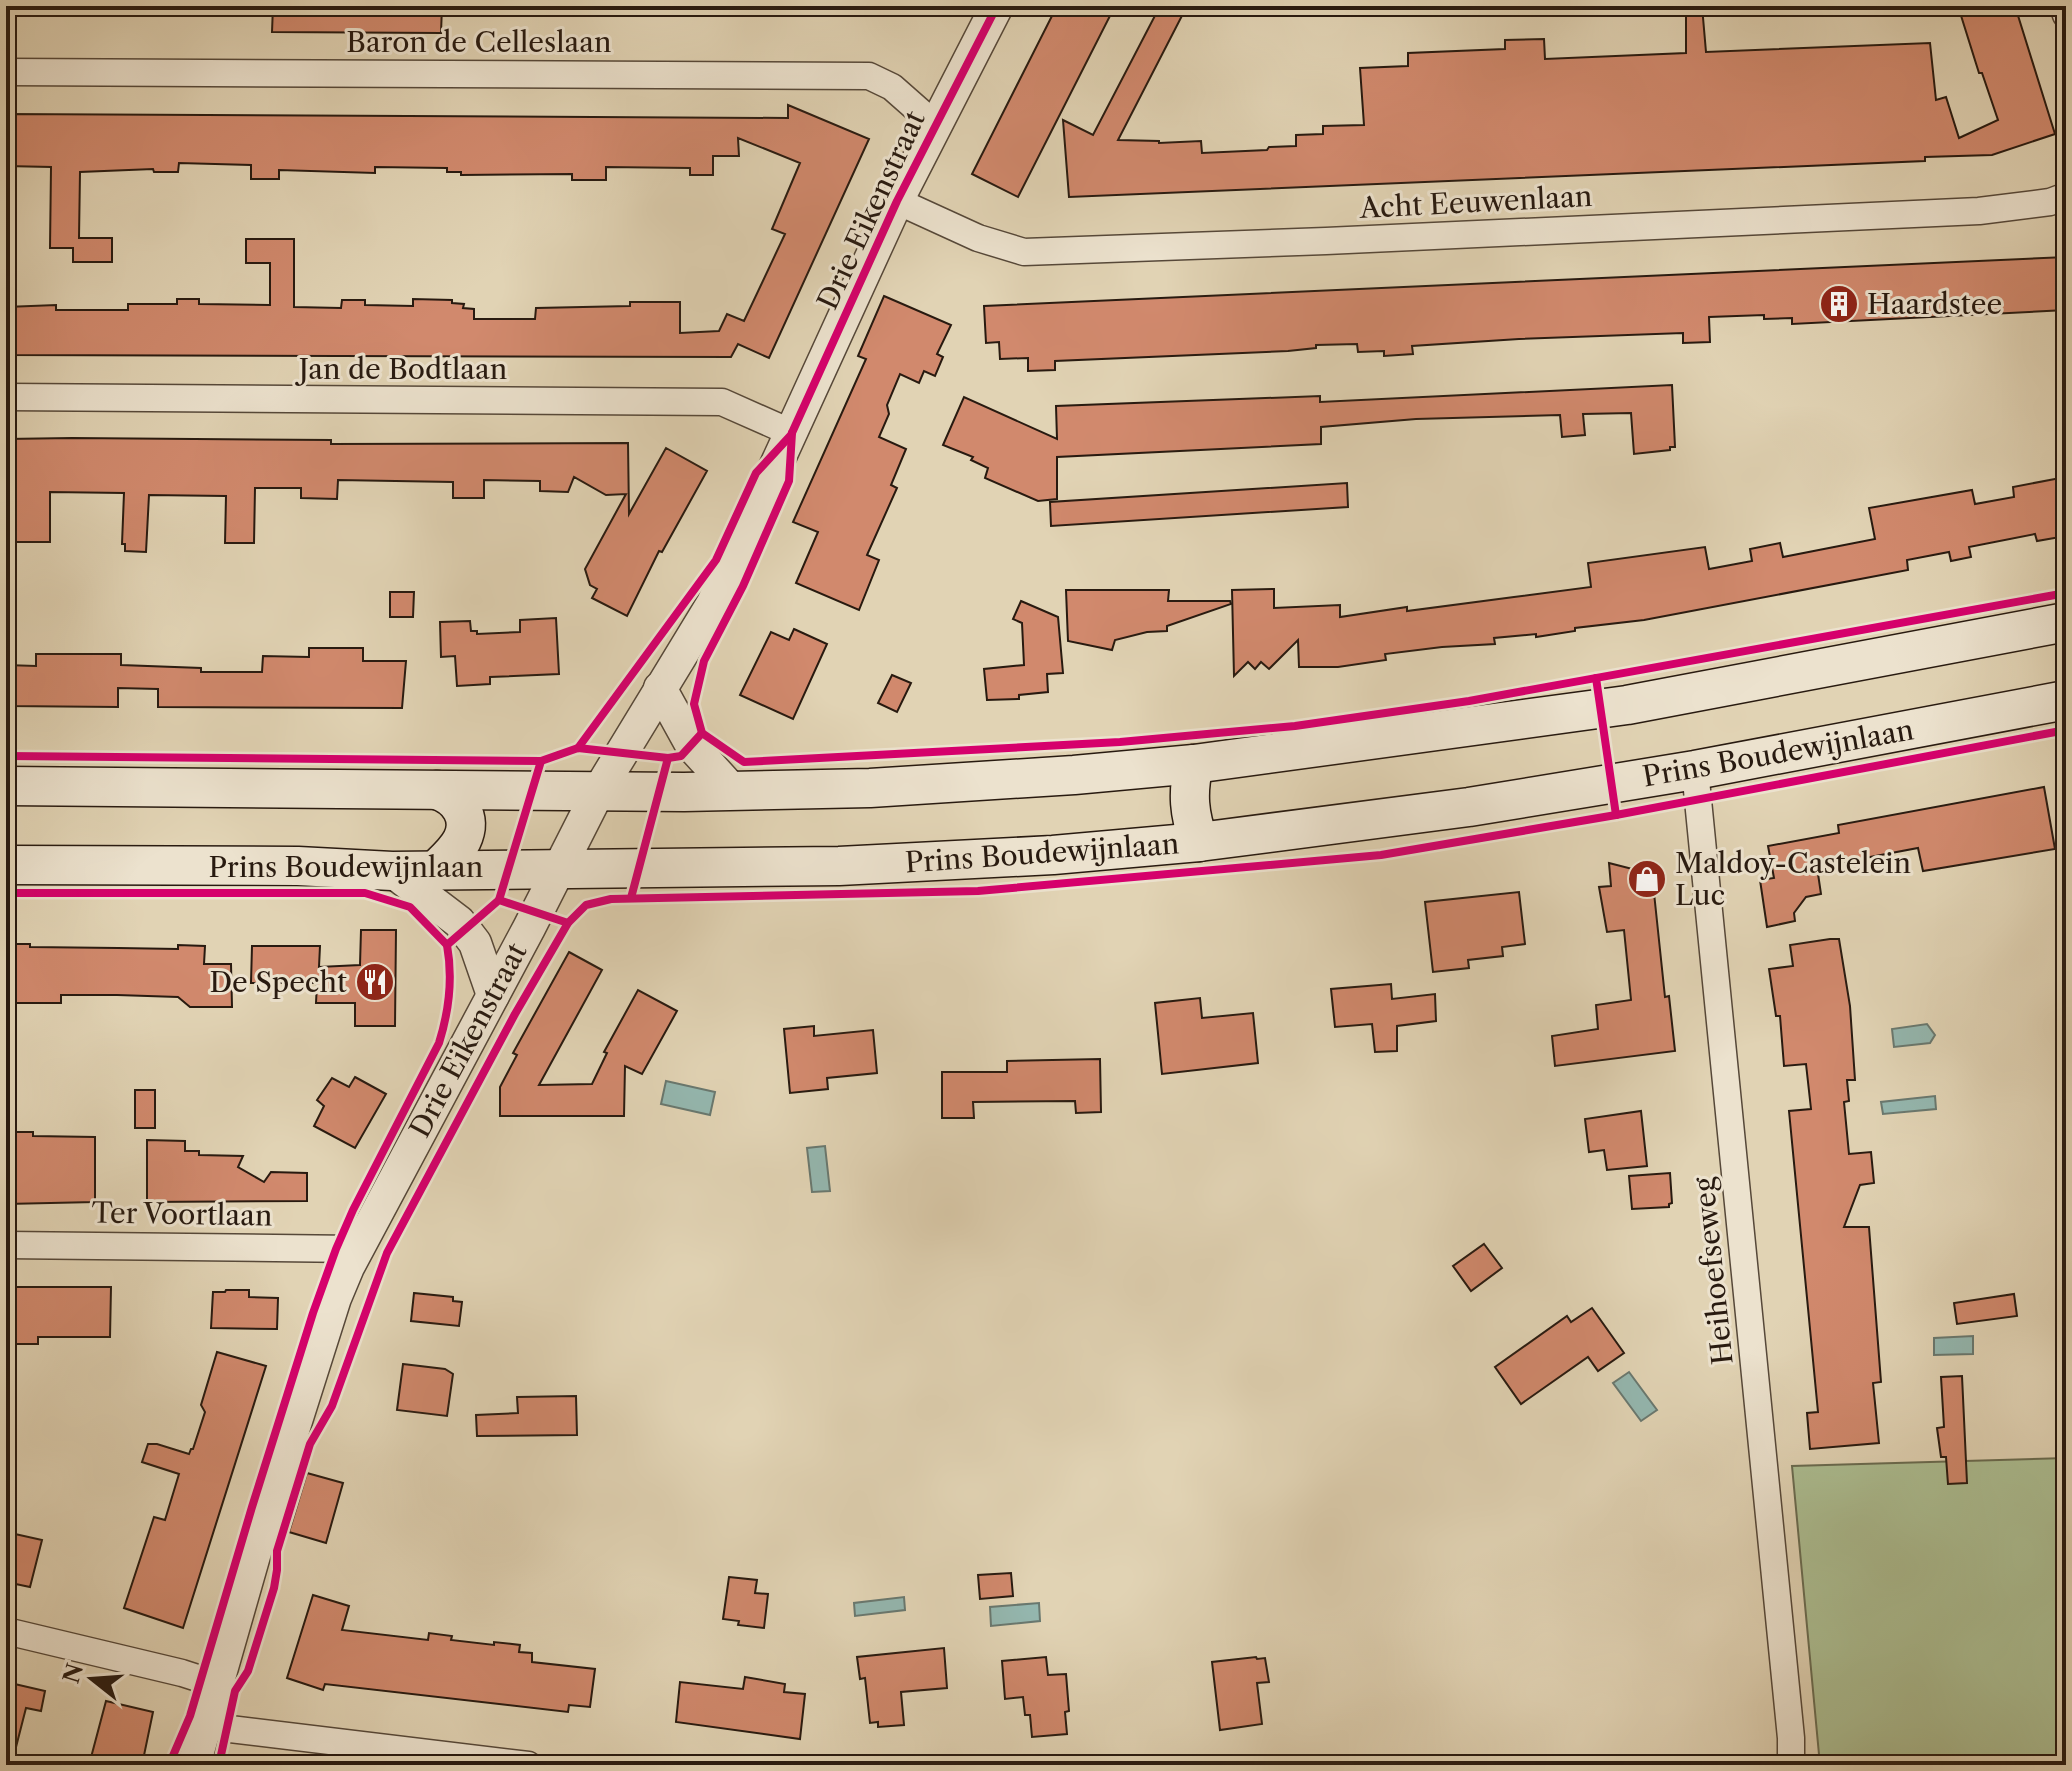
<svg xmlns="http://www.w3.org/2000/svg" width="2072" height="1771" font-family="'Libre Caslon Text',serif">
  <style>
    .green { fill: #acbe92; stroke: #6a6c51; stroke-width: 2 }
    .water { fill: #94b7af; stroke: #69786f; stroke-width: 2 }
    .building { fill: #d1896d; stroke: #281a10; stroke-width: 2 }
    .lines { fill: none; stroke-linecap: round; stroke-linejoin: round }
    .minor-casing { stroke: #564839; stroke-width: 29 }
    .tertiary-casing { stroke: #564839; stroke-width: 35 }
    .secondary-casing { stroke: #281a10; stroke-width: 41 }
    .minor { stroke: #ece2ce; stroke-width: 26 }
    .tertiary { stroke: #ece2ce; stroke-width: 32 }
    .secondary { stroke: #ece2ce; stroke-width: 38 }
    .cycleway-casing { stroke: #ece2ce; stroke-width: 13 }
    .cycleway { stroke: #d6006c; stroke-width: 8 }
    .labels { text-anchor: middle; stroke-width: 6; stroke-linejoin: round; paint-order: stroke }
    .street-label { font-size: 28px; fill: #281a10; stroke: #ece2ce }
    .poi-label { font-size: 28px; fill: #281a10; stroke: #ece2ce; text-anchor: start }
  </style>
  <rect width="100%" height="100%" fill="#e1d3b4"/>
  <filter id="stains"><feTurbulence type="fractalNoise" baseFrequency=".0025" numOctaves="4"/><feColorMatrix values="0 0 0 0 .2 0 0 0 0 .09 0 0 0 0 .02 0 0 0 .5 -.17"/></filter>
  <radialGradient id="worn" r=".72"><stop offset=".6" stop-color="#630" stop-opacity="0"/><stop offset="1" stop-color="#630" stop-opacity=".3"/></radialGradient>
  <!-- green -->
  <path class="green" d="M 2066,1458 L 2066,1765 L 1820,1765 L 1792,1466 Z"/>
  <!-- water -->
  <g class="water">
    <path d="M 1927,1024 L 1935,1035 L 1930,1043 L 1894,1047 L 1892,1029 Z"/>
    <path d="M 666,1081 L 715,1092 L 710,1115 L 661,1104 Z"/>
    <path d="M 1935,1096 L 1936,1109 L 1883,1114 L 1881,1102 Z"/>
    <path d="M 825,1146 L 830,1191 L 812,1192 L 807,1148 Z"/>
    <path d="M 1973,1336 L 1973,1354 L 1934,1355 L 1934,1338 Z"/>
    <path d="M 1629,1372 L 1657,1410 L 1641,1421 L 1613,1383 Z"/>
    <path d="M 904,1597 L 905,1610 L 855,1616 L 854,1603 Z"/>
    <path d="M 1039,1603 L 1040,1621 L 991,1626 L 990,1607 Z"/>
  </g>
  <!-- building -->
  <g class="building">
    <path d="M 273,6 L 442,6 L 441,33 L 272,32 Z"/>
    <path d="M 1057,6 L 1115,6 L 1018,197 L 972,174 Z"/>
    <path d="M 1160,6 L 1187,6 L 1118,140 L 1159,141 L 1159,143 L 1201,141 L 1202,153 L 1267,150 L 1269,147 L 1296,146 L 1296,135 L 1323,134 L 1323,126 L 1364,125 L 1360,68 L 1408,66 L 1408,53 L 1505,49 L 1505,40 L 1544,39 L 1545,59 L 1686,53 L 1686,7 L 1699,6 L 1702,6 L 1706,52 L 1930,43 L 1936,100 L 1946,97 L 1959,138 L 1998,120 L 1982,73 L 1979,73 L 1958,6 L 2015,6 L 2055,134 L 1992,155 L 1925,157 L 1925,161 L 1069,197 L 1063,120 L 1093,135 Z"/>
    <path d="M 788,105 L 869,139 L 769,358 L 738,344 L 731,357 L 6,355 L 6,307 L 56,305 L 56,310 L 128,310 L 128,304 L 177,304 L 177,299 L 199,299 L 199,304 L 270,305 L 270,263 L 246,263 L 246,239 L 294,239 L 294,307 L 341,308 L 342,300 L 365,300 L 365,305 L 413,306 L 413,299 L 452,300 L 452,303 L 464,304 L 463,308 L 474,309 L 474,319 L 535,319 L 536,308 L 630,306 L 630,302 L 680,302 L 680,333 L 719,331 L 727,314 L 744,321 L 785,234 L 772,229 L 800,163 L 738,138 L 739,156 L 713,156 L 713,175 L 690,175 L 690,168 L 606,167 L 606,180 L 572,180 L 572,174 L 461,175 L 461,172 L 447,172 L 447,168 L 375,167 L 375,173 L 279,170 L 279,179 L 251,179 L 251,165 L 179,163 L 178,172 L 154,172 L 153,169 L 80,172 L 79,238 L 112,238 L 112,262 L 73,262 L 73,248 L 50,248 L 51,167 L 6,166 L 6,114 L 788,118 Z"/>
    <path d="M 2066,257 L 2066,310 L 1792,324 L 1792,318 L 1764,319 L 1764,315 L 1709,317 L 1710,342 L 1683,343 L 1683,333 L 1519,339 L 1412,346 L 1413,354 L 1384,356 L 1384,351 L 1358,352 L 1357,344 L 1316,345 L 1316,348 L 1288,351 L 1055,361 L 1055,370 L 1028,371 L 1028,358 L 1000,359 L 999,342 L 986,343 L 984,306 Z"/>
    <path d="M 884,296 L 951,325 L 937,354 L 943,357 L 935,376 L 924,371 L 919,383 L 900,374 L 887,405 L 889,414 L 879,437 L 906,449 L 891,485 L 897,488 L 867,555 L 879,560 L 859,610 L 796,583 L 818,532 L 793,522 L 866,359 L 858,356 Z"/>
    <path d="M 1672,385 L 1675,447 L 1670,447 L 1670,450 L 1634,454 L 1631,413 L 1583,414 L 1585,435 L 1562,437 L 1560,415 L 1416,419 L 1321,427 L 1321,444 L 1057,457 L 1057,499 L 1038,501 L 985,478 L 988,468 L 971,460 L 973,457 L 943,445 L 964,397 L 1057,439 L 1056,406 L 1320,396 L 1320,402 Z"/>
    <path d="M 72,438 L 331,440 L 331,444 L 628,443 L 629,514 L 666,448 L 707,471 L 662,552 L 659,551 L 627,616 L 592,598 L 597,589 L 590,585 L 585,569 L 626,494 L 606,495 L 574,477 L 568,492 L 540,491 L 540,481 L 484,480 L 484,498 L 453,498 L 453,482 L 338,480 L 337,499 L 301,498 L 301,488 L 255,488 L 254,543 L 225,543 L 226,496 L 149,495 L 146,552 L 125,551 L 125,544 L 122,544 L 124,493 L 50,492 L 50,542 L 16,542 L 15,477 L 6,477 L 6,439 Z"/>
    <path d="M 2060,478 L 2064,480 L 2066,491 L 2066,536 L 2037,541 L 2035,534 L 1969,547 L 1971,557 L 1951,561 L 1949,552 L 1907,560 L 1908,570 L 1644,620 L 1575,628 L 1575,631 L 1536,637 L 1536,634 L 1494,638 L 1495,644 L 1442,647 L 1385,654 L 1386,660 L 1338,667 L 1299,667 L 1298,640 L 1269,669 L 1261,662 L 1255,669 L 1248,662 L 1234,676 L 1232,590 L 1274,589 L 1274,608 L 1340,605 L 1340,617 L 1407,607 L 1407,611 L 1514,597 L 1591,587 L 1588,563 L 1705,547 L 1709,569 L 1752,561 L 1750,549 L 1780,543 L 1783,557 L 1875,539 L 1869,508 L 1972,490 L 1975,504 L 2014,497 L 2013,487 Z"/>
    <path d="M 1347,483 L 1348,507 L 1051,526 L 1050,502 Z"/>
    <path d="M 1066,590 L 1169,590 L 1168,601 L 1230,601 L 1231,604 L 1167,626 L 1167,631 L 1147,632 L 1115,640 L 1112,650 L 1068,641 Z"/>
    <path d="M 390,592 L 414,592 L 413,617 L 390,617 Z"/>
    <path d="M 1021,601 L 1058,617 L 1063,673 L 1047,674 L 1048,692 L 1019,695 L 1019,699 L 987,700 L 984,669 L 1024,665 L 1022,623 L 1013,619 Z"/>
    <path d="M 556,618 L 559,674 L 490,677 L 490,684 L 457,686 L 455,656 L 441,657 L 440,622 L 470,621 L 471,631 L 477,631 L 477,634 L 520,632 L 520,620 Z"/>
    <path d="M 794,629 L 827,644 L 793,719 L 740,695 L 771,632 L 789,640 Z"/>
    <path d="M 309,648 L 363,648 L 363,661 L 406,661 L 402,708 L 158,707 L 158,689 L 118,688 L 118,707 L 6,706 L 6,665 L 36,666 L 36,654 L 121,654 L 121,665 L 201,668 L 201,672 L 262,672 L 263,656 L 309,657 Z"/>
    <path d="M 892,675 L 911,683 L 897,712 L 878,703 Z"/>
    <path d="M 2044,787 L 2055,849 L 1923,871 L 1918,848 L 1817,867 L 1821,894 L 1806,897 L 1794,913 L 1795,921 L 1767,927 L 1760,880 L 1774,878 L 1768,846 L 1839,833 L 1838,825 Z"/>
    <path d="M 1609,863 L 1652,874 L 1665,997 L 1669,996 L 1675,1051 L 1555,1066 L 1552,1036 L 1598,1029 L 1596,1005 L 1631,1000 L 1624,930 L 1607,932 L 1599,887 L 1611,886 Z"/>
    <path d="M 1519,892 L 1525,944 L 1502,947 L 1503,956 L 1468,960 L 1469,968 L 1433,972 L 1425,902 Z"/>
    <path d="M 361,930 L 396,930 L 395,1026 L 355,1026 L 355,1003 L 316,1003 L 317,983 L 251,983 L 252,946 L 320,946 L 319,967 L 360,965 Z"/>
    <path d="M 1830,939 L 1839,939 L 1850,1006 L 1855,1080 L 1847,1080 L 1849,1101 L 1844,1102 L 1849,1154 L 1871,1152 L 1874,1183 L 1860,1185 L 1844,1227 L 1869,1227 L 1881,1382 L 1873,1383 L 1879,1443 L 1810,1449 L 1807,1413 L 1818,1412 L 1789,1111 L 1811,1109 L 1806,1064 L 1784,1066 L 1780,1016 L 1776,1016 L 1769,969 L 1793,966 L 1790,945 Z"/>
    <path d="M 6,944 L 30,944 L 30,947 L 118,948 L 178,949 L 178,945 L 205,946 L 204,964 L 231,964 L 232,1007 L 190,1007 L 178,997 L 117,995 L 61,995 L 61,1003 L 12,1003 L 12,986 L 6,986 Z"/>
    <path d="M 569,952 L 602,970 L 539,1085 L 592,1084 L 607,1053 L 604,1052 L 638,990 L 677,1011 L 642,1074 L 625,1066 L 624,1116 L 500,1116 L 500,1087 L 517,1055 L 513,1053 Z"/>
    <path d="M 1391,984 L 1392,999 L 1435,994 L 1436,1021 L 1397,1026 L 1397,1051 L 1375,1052 L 1372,1024 L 1335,1027 L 1331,989 Z"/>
    <path d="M 1200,998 L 1202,1018 L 1253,1013 L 1258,1063 L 1162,1074 L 1155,1003 Z"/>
    <path d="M 814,1026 L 814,1036 L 873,1030 L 877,1073 L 827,1078 L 828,1089 L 790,1093 L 784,1029 Z"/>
    <path d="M 1100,1059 L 1101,1112 L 1076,1113 L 1075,1101 L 973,1102 L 974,1118 L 942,1118 L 942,1072 L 1007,1072 L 1007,1061 Z"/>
    <path d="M 355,1077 L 386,1094 L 355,1148 L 314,1126 L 324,1106 L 317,1100 L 332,1078 L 349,1087 Z"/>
    <rect x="135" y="1090" width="20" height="38"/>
    <path d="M 1641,1111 L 1647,1166 L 1607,1170 L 1604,1150 L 1589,1152 L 1585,1119 Z"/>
    <path d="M 6,1132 L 33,1132 L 33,1136 L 95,1137 L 95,1202 L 6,1204 Z"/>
    <path d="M 147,1140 L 185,1141 L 185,1151 L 199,1151 L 199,1155 L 243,1156 L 238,1167 L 264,1182 L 271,1172 L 307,1173 L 307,1201 L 147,1202 Z"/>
    <path d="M 1670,1173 L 1672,1203 L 1669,1204 L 1669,1207 L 1632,1209 L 1629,1176 Z"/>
    <path d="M 1484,1244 L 1502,1268 L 1471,1291 L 1453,1266 Z"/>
    <path d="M 13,1287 L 111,1287 L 110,1337 L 38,1337 L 38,1344 L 13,1344 Z"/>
    <path d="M 226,1290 L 249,1290 L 249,1297 L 278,1298 L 277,1329 L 211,1328 L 213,1292 L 225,1292 Z"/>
    <path d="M 414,1293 L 453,1297 L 453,1301 L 462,1302 L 459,1326 L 411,1321 Z"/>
    <path d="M 2014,1294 L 2017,1316 L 1957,1324 L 1954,1303 Z"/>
    <path d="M 1592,1308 L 1624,1353 L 1598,1371 L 1588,1357 L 1521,1404 L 1495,1367 L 1567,1316 L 1571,1322 Z"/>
    <path d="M 217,1352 L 266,1366 L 183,1628 L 124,1608 L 154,1517 L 165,1520 L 179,1474 L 142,1462 L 148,1444 L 157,1444 L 189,1454 L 191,1449 L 193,1449 L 205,1412 L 201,1405 Z"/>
    <path d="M 403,1364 L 445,1369 L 453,1374 L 447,1416 L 397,1410 Z"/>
    <path d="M 1962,1376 L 1967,1483 L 1948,1484 L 1946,1457 L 1941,1457 L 1937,1428 L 1944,1427 L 1941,1377 Z"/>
    <path d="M 576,1396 L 577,1435 L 477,1436 L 476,1415 L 518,1413 L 517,1397 Z"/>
    <path d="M 307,1473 L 343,1483 L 326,1543 L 289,1532 Z"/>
    <path d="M 6,1532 L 42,1540 L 30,1587 L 6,1582 Z"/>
    <path d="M 1011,1573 L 1013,1596 L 980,1599 L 978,1575 Z"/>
    <path d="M 729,1577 L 757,1580 L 755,1593 L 768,1594 L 764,1628 L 738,1625 L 739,1621 L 723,1619 Z"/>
    <path d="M 313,1595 L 349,1606 L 342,1630 L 428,1640 L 429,1633 L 452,1636 L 451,1640 L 494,1645 L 494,1642 L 520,1645 L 519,1652 L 532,1653 L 532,1662 L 595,1669 L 590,1707 L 569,1705 L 568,1712 L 325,1684 L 323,1690 L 287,1678 Z"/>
    <path d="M 944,1648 L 947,1688 L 901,1692 L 904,1725 L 878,1727 L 878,1722 L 870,1723 L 865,1678 L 860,1679 L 857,1657 Z"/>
    <path d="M 1046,1657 L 1048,1675 L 1066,1674 L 1069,1711 L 1065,1712 L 1067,1734 L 1032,1737 L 1030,1715 L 1025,1715 L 1023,1697 L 1005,1699 L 1002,1661 Z"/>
    <path d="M 1256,1657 L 1257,1659 L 1265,1658 L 1269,1682 L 1257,1683 L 1262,1724 L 1220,1730 L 1212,1662 Z"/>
    <path d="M 745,1677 L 785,1684 L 784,1692 L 805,1694 L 800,1739 L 676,1722 L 680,1682 L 743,1689 Z"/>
    <path d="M 6,1682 L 45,1691 L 41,1711 L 26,1708 L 14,1755 L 6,1754 Z"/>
    <path d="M 106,1701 L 153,1712 L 142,1765 L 89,1765 Z"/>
  </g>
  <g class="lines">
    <defs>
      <g id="minor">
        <path d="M 2063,6 L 2066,15"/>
        <path d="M 6,72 L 869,76 L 892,87 L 934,124"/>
        <path d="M 897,201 L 978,238 L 1024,252 L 1326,241 L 1979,211 L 2050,202 L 2066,196"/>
        <path d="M 6,397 L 722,402 L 792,433"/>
        <path d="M 1695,770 L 1791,1738 L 1791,1765"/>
        <path d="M 6,1245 L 357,1249"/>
        <path d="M 6,1631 L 182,1673 L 216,1684"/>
        <path d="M 205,1726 L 528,1765"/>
      </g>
      <g id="tertiary">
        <path d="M 660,688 L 692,746 L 734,792"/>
        <path d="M 392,871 L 459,922 L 475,943 L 493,995"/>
        <path d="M 194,1765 L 261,1531 L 335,1298 L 348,1267 L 529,928 L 598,792 L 713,603 L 897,201 L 997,6"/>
      </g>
      <g id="secondary">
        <path d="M 1194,764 C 1187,793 1189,814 1199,842"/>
        <path d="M 6,786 L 684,792 L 870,788 L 1074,775 L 1194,764 L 1627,705 L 2066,622"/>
        <path d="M 6,865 L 298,866 L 392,871 L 839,866 L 1053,855 L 1199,842 L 1469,807 L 1695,770 L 2066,700"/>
        <path d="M 436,870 C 445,861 456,852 462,840 C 473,817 458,797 437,790"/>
      </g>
    </defs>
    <!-- minor casing -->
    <use href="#minor" class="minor-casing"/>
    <!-- tertiary casing -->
    <use href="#tertiary" class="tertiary-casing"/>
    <!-- secondary casing -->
    <use href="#secondary" class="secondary-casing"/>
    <!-- minor -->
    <use href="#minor" class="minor"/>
    <!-- tertiary -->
    <use href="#tertiary" class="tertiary"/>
    <!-- secondary -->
    <use href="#secondary" class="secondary"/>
    <defs>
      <g id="cycleway">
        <path d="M 792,433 L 789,481 L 743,586 L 704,661 L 694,704 L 702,733 L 744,762 L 1120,742 L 1295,726 L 1469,701 L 2066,593"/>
        <path d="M 1596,678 L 1616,815"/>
        <path d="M 578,748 L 716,560 L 756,473 L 791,435 L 897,201 L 997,6"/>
        <path d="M 6,756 L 541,761 L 578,748 L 668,758 L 681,756 L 702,733"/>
        <path d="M 6,893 L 365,893 L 410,907 L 447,945 L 499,900 L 568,923"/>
        <path d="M 631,898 L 668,758"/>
        <path d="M 499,900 L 541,761"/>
        <path d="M 169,1765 L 190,1716 L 252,1507 L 313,1313 L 336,1249 L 353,1210 L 439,1043 C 449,1011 453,978 447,945"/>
        <path d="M 221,1765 L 221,1755 L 235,1691 L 248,1671 L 274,1588 L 277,1570 L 277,1551 L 310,1444 L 332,1406 L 387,1253 L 515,1014 L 568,923 L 586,905 L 611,899 L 978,891 L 1381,855 L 1616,815 L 2066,730"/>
      </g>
    </defs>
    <!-- cycleway casing -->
    <use href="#cycleway" class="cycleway-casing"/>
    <!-- cycleway -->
    <use href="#cycleway" class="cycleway"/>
  </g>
  <!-- icons -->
  <defs>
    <symbol id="building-disc" viewBox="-11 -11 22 22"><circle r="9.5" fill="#8f2418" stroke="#ece2ce"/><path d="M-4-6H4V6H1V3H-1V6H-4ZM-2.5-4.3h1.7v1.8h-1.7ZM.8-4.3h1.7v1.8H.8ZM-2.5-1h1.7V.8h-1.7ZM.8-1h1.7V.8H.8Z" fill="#fff"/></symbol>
    <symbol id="shop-disc" viewBox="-11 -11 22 22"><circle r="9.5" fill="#8f2418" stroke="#ece2ce"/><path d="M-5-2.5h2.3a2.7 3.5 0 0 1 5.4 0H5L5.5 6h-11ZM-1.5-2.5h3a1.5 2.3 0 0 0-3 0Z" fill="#fff"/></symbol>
    <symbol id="restaurant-disc" viewBox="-11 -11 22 22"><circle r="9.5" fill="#8f2418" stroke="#ece2ce"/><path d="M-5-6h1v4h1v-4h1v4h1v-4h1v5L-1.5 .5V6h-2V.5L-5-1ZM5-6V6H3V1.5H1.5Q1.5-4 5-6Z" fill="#fff"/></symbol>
  </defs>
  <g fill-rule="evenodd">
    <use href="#building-disc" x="1817" y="282" width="44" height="44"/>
    <use href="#shop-disc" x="1625" y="857" width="44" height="44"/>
    <use href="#restaurant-disc" x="353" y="960" width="44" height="44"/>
  </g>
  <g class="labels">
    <!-- street labels -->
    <g class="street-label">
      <text x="479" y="52">Baron de Celleslaan</text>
      <text transform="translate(1476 202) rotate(-3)" y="10">Acht Eeuwenlaan</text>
      <text transform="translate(871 210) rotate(-65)" y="10">Drie Eikenstraat</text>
      <text x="403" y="379">Jan de Bodtlaan</text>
      <text transform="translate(1778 753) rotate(-10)" y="10">Prins Boudewijnlaan</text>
      <text transform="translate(1042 853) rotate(-4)" y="10">Prins Boudewijnlaan</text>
      <text x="346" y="877">Prins Boudewijnlaan</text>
      <text transform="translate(468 1040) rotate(-62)" y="10">Drie Eikenstraat</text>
      <text transform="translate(182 1214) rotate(1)" y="10">Ter Voortlaan</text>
      <text transform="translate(1713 1271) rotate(-96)" y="10">Heihoefseweg</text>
    </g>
    <!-- poi labels -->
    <g class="poi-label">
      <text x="1867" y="314">Haardstee</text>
      <text x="1675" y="873">Maldoy-Castelein<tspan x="1675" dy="32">Luc</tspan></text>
      <text x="347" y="992" text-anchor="end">De Specht</text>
    </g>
  </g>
  <!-- margin -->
  <rect width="2072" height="1771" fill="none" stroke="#e1d3b4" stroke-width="32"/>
  <rect x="8" y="8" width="2056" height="1755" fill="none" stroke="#281a10" stroke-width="4"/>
  <rect x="16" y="16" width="2040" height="1739" fill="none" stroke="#281a10" stroke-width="2"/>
  <!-- north arrow -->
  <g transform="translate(92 1679) rotate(287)" stroke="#ece2ce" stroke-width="6" paint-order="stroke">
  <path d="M0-6L14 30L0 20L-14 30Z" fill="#281a10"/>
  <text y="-12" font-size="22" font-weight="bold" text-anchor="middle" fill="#281a10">N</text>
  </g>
  <rect width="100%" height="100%" filter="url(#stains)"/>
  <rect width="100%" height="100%" fill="url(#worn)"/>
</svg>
